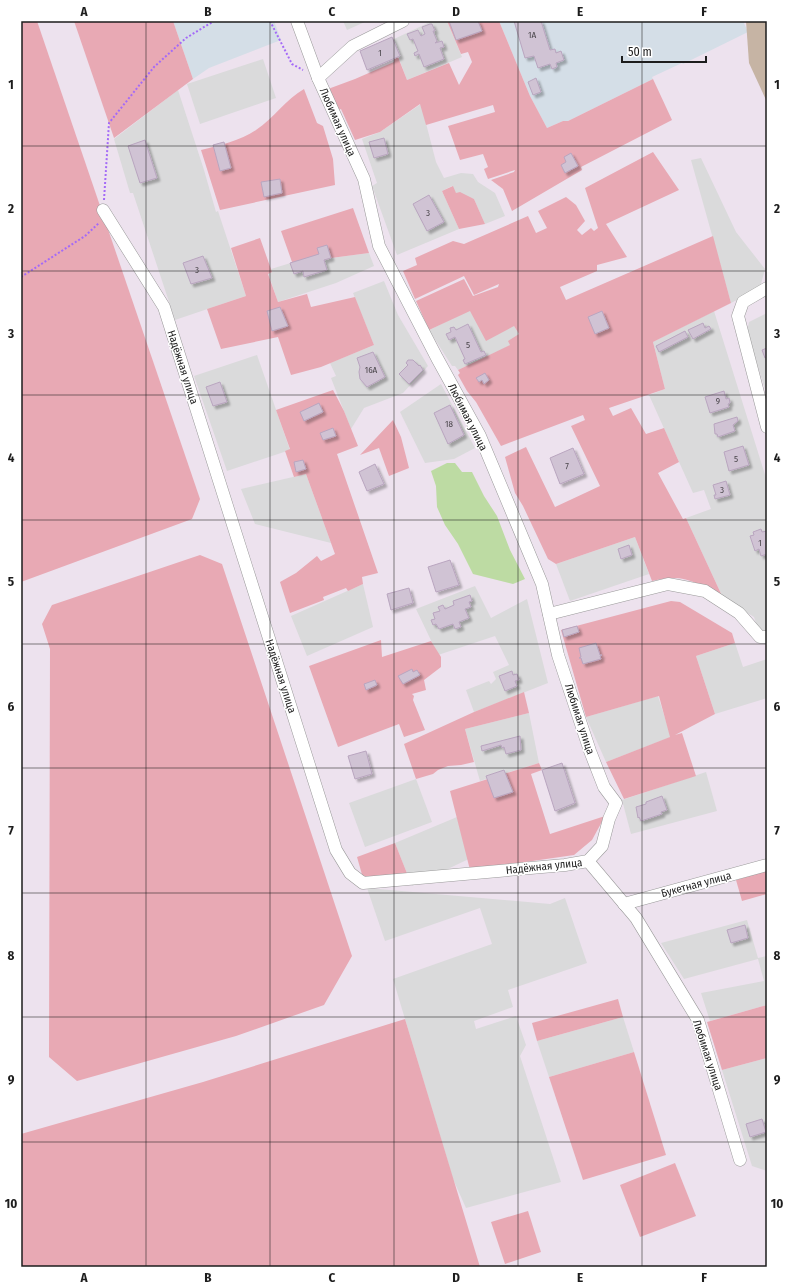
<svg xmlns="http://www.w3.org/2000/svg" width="788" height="1288" font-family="'Fira Sans Condensed',sans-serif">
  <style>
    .residential { fill: #dadadb }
    .industrial { fill: #d4dee7 }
    .grass { fill: #e8a9b4 }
    .cemetery { fill: #c6b4a4 }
    .water { fill: #bddba3 }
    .building { fill: #d0c3d4; stroke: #b9a5bf; filter: url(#shadow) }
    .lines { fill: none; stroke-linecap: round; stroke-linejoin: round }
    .minor-casing { stroke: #9a9a9a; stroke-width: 13 }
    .path { stroke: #a46af7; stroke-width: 2; stroke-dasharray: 2 2; stroke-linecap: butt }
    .minor { stroke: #fff; stroke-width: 12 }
    .grid { fill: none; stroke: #1d1d1d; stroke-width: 1; stroke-opacity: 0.55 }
    .labels { text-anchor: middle; stroke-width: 3; stroke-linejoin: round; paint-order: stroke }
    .number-label { font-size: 9px; fill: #4a464b }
    .street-label { font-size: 11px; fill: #1d1d1d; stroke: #fff }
    .neatline { fill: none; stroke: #1d1d1d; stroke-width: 1.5 }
    .grid-label { font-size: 13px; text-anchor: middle; font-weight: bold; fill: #1d1d1d }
  </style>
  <defs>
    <filter id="shadow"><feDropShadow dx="3" dy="3" stdDeviation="1" flood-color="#0004"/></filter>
  </defs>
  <rect width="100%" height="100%" fill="#ede2ee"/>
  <!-- residential -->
  <g class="residential">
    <path d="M 343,21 L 367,21 L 347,30 Z"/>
    <path d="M 432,21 L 447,21 L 462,57 L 407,80 L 392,40 Z"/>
    <path d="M 263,59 L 276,98 L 200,124 L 187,84 Z"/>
    <path d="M 178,90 L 204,170 L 216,212 L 218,211 L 246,296 L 175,320 L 133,193 L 130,193 L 114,139 Z"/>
    <path d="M 421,104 L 436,162 L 444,178 L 461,173 L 473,174 L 478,182 L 495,193 L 505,216 L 485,224 L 474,199 L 456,194 L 452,186 L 442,191 L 459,229 L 397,255 L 372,186 L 377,183 L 362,139 L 380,132 Z"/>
    <path d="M 701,158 L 736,232 L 765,269 L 760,288 L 731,303 L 691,160 Z"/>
    <path d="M 369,253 L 374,266 L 336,283 L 278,302 L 268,273 L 271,269 L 307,258 L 309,265 L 331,258 Z"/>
    <path d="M 384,281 L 398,315 L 428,366 L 403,393 L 364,408 L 351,429 L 331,378 L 336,376 L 330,363 L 374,345 L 353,293 Z"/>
    <path d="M 470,310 L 514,326 L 519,334 L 511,345 L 458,370 L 455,366 L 452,366 L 429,330 Z"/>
    <path d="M 714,311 L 767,481 L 767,633 L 760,635 L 754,617 L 723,598 L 686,518 L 711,509 L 704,490 L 693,493 L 649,395 L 665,389 L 653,342 Z"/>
    <path d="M 767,313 L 767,396 L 747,331 L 749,322 Z"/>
    <path d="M 257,355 L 290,450 L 227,471 L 194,376 Z"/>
    <path d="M 441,384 L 475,448 L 454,459 L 425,463 L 400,412 Z"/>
    <path d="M 306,474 L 331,543 L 255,524 L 241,489 Z"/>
    <path d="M 635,537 L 649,574 L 570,601 L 556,564 Z"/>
    <path d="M 363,584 L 373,627 L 307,656 L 291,616 Z"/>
    <path d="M 475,586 L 491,618 L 527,599 L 548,683 L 474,712 L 466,690 L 489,681 L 491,684 L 496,679 L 493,672 L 509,665 L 495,636 L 438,655 L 416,609 Z"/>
    <path d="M 735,643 L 743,667 L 767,659 L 767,698 L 715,714 L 696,656 Z"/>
    <path d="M 658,696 L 671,737 L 606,762 L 586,717 Z"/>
    <path d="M 529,713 L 539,763 L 480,781 L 465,729 Z"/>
    <path d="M 706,772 L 717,811 L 631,834 L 622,800 Z"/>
    <path d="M 416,779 L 432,822 L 365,847 L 349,803 Z"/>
    <path d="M 457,817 L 466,851 L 475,856 L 412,886 L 395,843 Z"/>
    <path d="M 367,888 L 550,904 L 565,898 L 587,963 L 508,990 L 513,1007 L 474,1021 L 476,1029 L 516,1016 L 526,1045 L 520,1056 L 561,1182 L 466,1208 L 453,1179 L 393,979 L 492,944 L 480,908 L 385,941 Z"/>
    <path d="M 747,920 L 758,958 L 767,956 L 767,1005 L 710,1021 L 701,993 L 764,981 L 758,959 L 684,979 L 661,943 Z"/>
    <path d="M 623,1017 L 634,1052 L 549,1077 L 537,1041 Z"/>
    <path d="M 767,1058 L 767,1171 L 752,1166 L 722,1070 Z"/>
  </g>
  <!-- industrial -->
  <g class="industrial">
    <path d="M 173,21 L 274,21 L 281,40 L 209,68 L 193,79 Z"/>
    <path d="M 499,21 L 743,21 L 748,32 L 683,64 L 682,63 L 652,77 L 653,79 L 568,121 L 563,121 L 547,128 L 530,96 Z"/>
  </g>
  <!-- grass -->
  <g class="grass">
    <path d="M 21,21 L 37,21 L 200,499 L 192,519 L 21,582 Z"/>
    <path d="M 74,21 L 173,21 L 193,79 L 114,138 Z"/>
    <path d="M 447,21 L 499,21 L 530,96 L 547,128 L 563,121 L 568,121 L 653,79 L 672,120 L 581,167 L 582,170 L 512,211 L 503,189 L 491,180 L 514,172 L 515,170 L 488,179 L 484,169 L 488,167 L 483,154 L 460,160 L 448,126 L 495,112 L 493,105 L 426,125 L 420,104 L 380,132 L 355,140 L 341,109 L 336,111 L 328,89 L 355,79 L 394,62 L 394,59 L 398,57 L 407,80 L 449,63 L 459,85 L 472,62 L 468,52 L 461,54 Z"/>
    <path d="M 304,89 L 317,123 L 323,126 L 333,159 L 335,185 L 220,210 L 201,150 C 220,145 240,141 256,130 C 274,118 286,99 304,89 Z"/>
    <path d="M 653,152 L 679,190 L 606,224 L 627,257 L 597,265 L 597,271 L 560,287 L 566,300 L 713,236 L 731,303 L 653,342 L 665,389 L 609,408 L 613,416 L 631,408 L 646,434 L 664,428 L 679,462 L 658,473 L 683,519 L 686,518 L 723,598 C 696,582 684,573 652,581 L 635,537 L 556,564 L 548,559 L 523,506 L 515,493 L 505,457 L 526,447 L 555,507 L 600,486 L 571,426 L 585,420 L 583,415 L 501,446 L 476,402 L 467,391 L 458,375 L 460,373 L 458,370 L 510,345 L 508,341 L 519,334 L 514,326 L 486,341 L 470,311 L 429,330 L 416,301 L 464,279 L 473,296 L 498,287 L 499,284 L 474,295 L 464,276 L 415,299 L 403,271 L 417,265 L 415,258 L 453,241 L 464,244 L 528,216 L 536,233 L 547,228 L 538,211 L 566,197 L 576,205 L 585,221 L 577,230 L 582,235 L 591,228 L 594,231 L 598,228 L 585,188 Z"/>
    <path d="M 453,186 L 456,193 L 460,192 L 474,199 L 485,224 L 459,229 L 442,191 Z"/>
    <path d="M 353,208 L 369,253 L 331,258 L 309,265 L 292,262 L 281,231 Z"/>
    <path d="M 260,238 L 272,272 L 268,274 L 278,302 L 307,294 L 311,307 L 355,297 L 374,345 L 321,367 L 291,375 L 278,337 L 221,349 L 207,309 L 246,296 L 231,248 Z"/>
    <path d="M 333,390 L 344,411 L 358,446 L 337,454 L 378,573 L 362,577 L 363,584 L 348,591 L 346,588 L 323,597 L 324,600 L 290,613 L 280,582 L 296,573 L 317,556 L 321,561 L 335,554 L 306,474 L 294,477 L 285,451 L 290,449 L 276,410 Z"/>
    <path d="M 393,420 L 401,437 L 409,468 L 389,476 L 379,448 L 360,455 Z"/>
    <path d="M 200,555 L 222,564 L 352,956 L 324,1005 L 236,1036 L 77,1081 L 49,1057 L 50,649 L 42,624 L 52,605 Z"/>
    <path d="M 671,601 L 680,602 L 732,633 L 735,643 L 696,656 L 715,714 L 675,735 L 682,733 L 696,776 L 624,799 L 606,762 L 670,737 L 659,696 L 586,717 L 561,630 Z"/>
    <path d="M 381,640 L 382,657 L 431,641 L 441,657 L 441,667 L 424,680 L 426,690 L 412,694 L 414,696 L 413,700 L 425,730 L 404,737 L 399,724 L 338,747 L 309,666 Z"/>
    <path d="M 524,692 L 529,713 L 465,729 L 474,762 L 461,765 L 448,766 L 438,770 L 433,774 L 416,779 L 404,744 L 474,712 Z"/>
    <path d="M 539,763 L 542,770 L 531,774 L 550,834 L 605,816 L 592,840 L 574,855 L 470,870 L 450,791 Z"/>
    <path d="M 395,843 L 410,881 L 365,885 L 357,857 Z"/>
    <path d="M 767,871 L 767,894 L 742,901 L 736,880 Z"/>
    <path d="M 618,999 L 623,1017 L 537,1041 L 532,1023 Z"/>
    <path d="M 767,1005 L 767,1058 L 722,1070 L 707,1022 Z"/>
    <path d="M 405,1019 L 480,1267 L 21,1267 L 21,1134 L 203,1082 Z"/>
    <path d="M 634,1052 L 666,1155 L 583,1180 L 549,1077 Z"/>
    <path d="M 675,1163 L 696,1216 L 640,1237 L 620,1185 Z"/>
    <path d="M 528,1211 L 541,1252 L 505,1264 L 491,1222 Z"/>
  </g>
  <!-- cemetery -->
  <path class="cemetery" d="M 746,21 L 767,21 L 767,102 L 749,63 Z"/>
  <!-- water -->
  <path class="water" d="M 447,463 L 455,463 L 462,472 L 472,472 L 484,496 L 497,516 L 510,550 L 525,579 L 513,584 L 473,574 L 458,544 L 445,525 L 437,507 L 436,486 L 431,471 Z"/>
  <!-- building -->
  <g class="building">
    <path d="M 449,21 L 478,21 L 482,31 L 456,40 Z"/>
    <path d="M 514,21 L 541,21 L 550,50 L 555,49 L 556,53 L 561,51 L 564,60 L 556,63 L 557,67 L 552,69 L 550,64 L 538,68 L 534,56 L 525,58 Z"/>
    <path d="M 430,24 L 432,24 L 435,31 L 433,31 L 437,41 L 435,43 L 442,41 L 444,47 L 440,48 L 444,59 L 424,67 L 419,54 L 415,56 L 414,53 L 418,51 L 413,39 L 410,40 L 407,34 L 418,30 L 421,36 L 425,34 L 422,27 Z"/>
    <path d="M 392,37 L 400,56 L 367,70 L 360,51 Z"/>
    <path d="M 536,78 L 541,92 L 533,95 L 528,82 Z"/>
    <path d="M 384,138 L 388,154 L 374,158 L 369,142 Z"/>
    <path d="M 145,140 L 157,178 L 140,183 L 128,146 Z"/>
    <path d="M 224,142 L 231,168 L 220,171 L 213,145 Z"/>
    <path d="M 571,153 L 578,166 L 565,173 L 561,165 L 566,162 L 564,157 Z"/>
    <path d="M 280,179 L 282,193 L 264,197 L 261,182 Z"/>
    <path d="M 429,195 L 444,222 L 427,231 L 413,204 Z"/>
    <path d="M 327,245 L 331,258 L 324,260 L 327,270 L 304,277 L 303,271 L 294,274 L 290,263 L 319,254 L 317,248 Z"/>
    <path d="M 203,256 L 212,278 L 191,284 L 183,263 Z"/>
    <path d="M 280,307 L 288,326 L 272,331 L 267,311 Z"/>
    <path d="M 602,311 L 609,328 L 595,334 L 588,317 Z"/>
    <path d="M 703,323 L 705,328 L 709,326 L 711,329 L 693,339 L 688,330 Z"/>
    <path d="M 468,324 L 481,352 L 484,351 L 486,355 L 465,364 L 463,360 L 465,359 L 455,337 L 449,340 L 446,334 L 451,332 L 450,328 L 454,327 L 456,330 Z"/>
    <path d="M 685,331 L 688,337 L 659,352 L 656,346 Z"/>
    <path d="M 767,348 L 767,357 L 765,358 L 762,350 Z"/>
    <path d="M 373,352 L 385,377 L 367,387 L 360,379 L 359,372 L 360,367 L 357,358 Z"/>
    <path d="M 408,360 L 413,360 L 419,366 L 420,365 L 423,370 L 409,384 L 399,374 L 408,365 L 406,363 Z"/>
    <path d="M 485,373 L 489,380 L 484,384 L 482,380 L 479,382 L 476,378 Z"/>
    <path d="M 220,382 L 227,402 L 213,406 L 206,387 Z"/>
    <path d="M 724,391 L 726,399 L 729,398 L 730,403 L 728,404 L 729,407 L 710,413 L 705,397 Z"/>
    <path d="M 319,403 L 323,412 L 304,421 L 300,412 Z"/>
    <path d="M 450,405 L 464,435 L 448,444 L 434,413 Z"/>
    <path d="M 737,417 L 738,421 L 733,425 L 735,431 L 718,437 L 717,434 L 715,434 L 714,424 Z"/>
    <path d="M 333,428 L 336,436 L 323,440 L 320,433 Z"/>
    <path d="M 743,446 L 749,465 L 729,471 L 724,452 Z"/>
    <path d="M 573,448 L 584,474 L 560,484 L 550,458 Z"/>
    <path d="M 303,460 L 306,469 L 296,472 L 294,462 Z"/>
    <path d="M 375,464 L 384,484 L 367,491 L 359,472 Z"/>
    <path d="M 726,481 L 730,495 L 715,499 L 714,495 L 716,495 L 713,485 Z"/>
    <path d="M 761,529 L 762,532 L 767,531 L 767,554 L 761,556 L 759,549 L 755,551 L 750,536 L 754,535 L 753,532 Z"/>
    <path d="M 629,545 L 632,555 L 621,559 L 618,549 Z"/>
    <path d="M 450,560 L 459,585 L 436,592 L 428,567 Z"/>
    <path d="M 409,588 L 413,603 L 391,610 L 387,594 Z"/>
    <path d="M 470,595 L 472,601 L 469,602 L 471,607 L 465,609 L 469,618 L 459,622 L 461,627 L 455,629 L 453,624 L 439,629 L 436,624 L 433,625 L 431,620 L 435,619 L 433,613 L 440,611 L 438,607 L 443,605 L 445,609 L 454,605 L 453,601 Z"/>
    <path d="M 577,626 L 579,632 L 564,637 L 562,630 Z"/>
    <path d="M 596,643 L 600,655 L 602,655 L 600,656 L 601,659 L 583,664 L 581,658 L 579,658 L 581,657 L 579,648 Z"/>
    <path d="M 412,669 L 413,672 L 417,670 L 420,675 L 403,684 L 398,676 Z"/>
    <path d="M 512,671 L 513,675 L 517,674 L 519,680 L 515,681 L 517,686 L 505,691 L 499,676 Z"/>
    <path d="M 375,680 L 377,685 L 366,690 L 364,684 Z"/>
    <path d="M 520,736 L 521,750 L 506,754 L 504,747 L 502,748 L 501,745 L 482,751 L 481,746 Z"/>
    <path d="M 366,751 L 372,774 L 355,779 L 348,756 Z"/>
    <path d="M 562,763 L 575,803 L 555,811 L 542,770 Z"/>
    <path d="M 504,770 L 513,792 L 494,798 L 486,776 Z"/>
    <path d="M 662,796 L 667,810 L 661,812 L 662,814 L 641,821 L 639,817 L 638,818 L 636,807 L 646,804 L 646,802 Z"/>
    <path d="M 745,925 L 748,938 L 731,943 L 727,930 Z"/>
    <path d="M 762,1119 L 766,1132 L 750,1137 L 746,1124 Z"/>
  </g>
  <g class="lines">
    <defs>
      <g id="minor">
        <path d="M 318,78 L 353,46 L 403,21"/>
        <path d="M 103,210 L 164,307 L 336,850 L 350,873 L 363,883 L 565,865 L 588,861 L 602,846 L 609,819 L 616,803 L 604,787 L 590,751 L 558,655 L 542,584 L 480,436 L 437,358 L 379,246 L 364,179 L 318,78 L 297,21"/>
        <path d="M 767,288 L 743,302 L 738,316 L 767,427"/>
        <path d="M 549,614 L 668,584 L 705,591 L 739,613 L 760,637 L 767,637"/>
        <path d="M 588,861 L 636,918 L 698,1020 L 740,1160"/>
        <path d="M 624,904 L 767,865"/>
      </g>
    </defs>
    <!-- minor casing -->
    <use href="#minor" class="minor-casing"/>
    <!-- path -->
    <g class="path">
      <path d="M 270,21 L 292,64 L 303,70"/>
      <path d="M 104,200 L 109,123 L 154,67 L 186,38 L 214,21"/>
      <path d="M 21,277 L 85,236 L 99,223"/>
    </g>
    <!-- minor -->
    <use href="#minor" class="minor"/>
  </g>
  <!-- grid -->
  <path class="grid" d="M 146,21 L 146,1267M 270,21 L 270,1267M 394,21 L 394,1267M 518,21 L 518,1267M 642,21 L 642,1267M 21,146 L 767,146M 21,271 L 767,271M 21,395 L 767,395M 21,520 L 767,520M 21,644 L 767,644M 21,768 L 767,768M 21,893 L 767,893M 21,1017 L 767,1017M 21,1142 L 767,1142"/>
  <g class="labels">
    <!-- number labels -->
    <g class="number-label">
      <text x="532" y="38">1А</text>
      <text x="380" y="56">1</text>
      <text x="428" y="216">3</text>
      <text x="197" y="273">3</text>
      <text x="468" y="348">5</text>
      <text x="371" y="373">16А</text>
      <text x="718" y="404">9</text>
      <text x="449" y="427">18</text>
      <text x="736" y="462">5</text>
      <text x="567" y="469">7</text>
      <text x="722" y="493">3</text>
      <text x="760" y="546">1</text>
    </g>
    <!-- street labels -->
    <g class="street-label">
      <text transform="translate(338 122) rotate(66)" y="4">Любимая улица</text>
      <text transform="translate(183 367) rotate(72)" y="4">Надёжная улица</text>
      <text transform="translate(468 417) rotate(63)" y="4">Любимая улица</text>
      <text transform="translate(281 676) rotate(72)" y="4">Надёжная улица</text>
      <text transform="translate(580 719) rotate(72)" y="4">Любимая улица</text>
      <text transform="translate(544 866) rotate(-6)" y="4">Надёжная улица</text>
      <text transform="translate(696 884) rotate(-15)" y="4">Букетная улица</text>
      <text transform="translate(708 1055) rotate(72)" y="4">Любимая улица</text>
    </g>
  </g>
  <!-- border -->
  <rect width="788" height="1288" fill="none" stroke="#ffffff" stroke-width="44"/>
  <!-- scale -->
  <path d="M622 56v6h84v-6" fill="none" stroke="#1d1d1d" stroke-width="2"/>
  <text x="628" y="56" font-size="12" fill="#1d1d1d" stroke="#ffffff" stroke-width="3" paint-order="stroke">50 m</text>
  <rect x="22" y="22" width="744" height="1244" class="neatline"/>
  <g class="grid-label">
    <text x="84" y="16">A</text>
    <text x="208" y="16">B</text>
    <text x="332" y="16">C</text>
    <text x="456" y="16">D</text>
    <text x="580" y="16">E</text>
    <text x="704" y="16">F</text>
    <text x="11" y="89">1</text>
    <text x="777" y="89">1</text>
    <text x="11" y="213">2</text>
    <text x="777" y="213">2</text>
    <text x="11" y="338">3</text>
    <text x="777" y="338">3</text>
    <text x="11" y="462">4</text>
    <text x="777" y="462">4</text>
    <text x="11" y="586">5</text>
    <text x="777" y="586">5</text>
    <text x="11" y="711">6</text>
    <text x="777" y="711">6</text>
    <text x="11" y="835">7</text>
    <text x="777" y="835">7</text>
    <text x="11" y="960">8</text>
    <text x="777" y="960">8</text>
    <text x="11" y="1084">9</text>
    <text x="777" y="1084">9</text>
    <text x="11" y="1208">10</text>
    <text x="777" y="1208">10</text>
    <text x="84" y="1282">A</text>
    <text x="208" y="1282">B</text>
    <text x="332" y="1282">C</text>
    <text x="456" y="1282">D</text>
    <text x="580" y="1282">E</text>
    <text x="704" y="1282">F</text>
  </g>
</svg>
